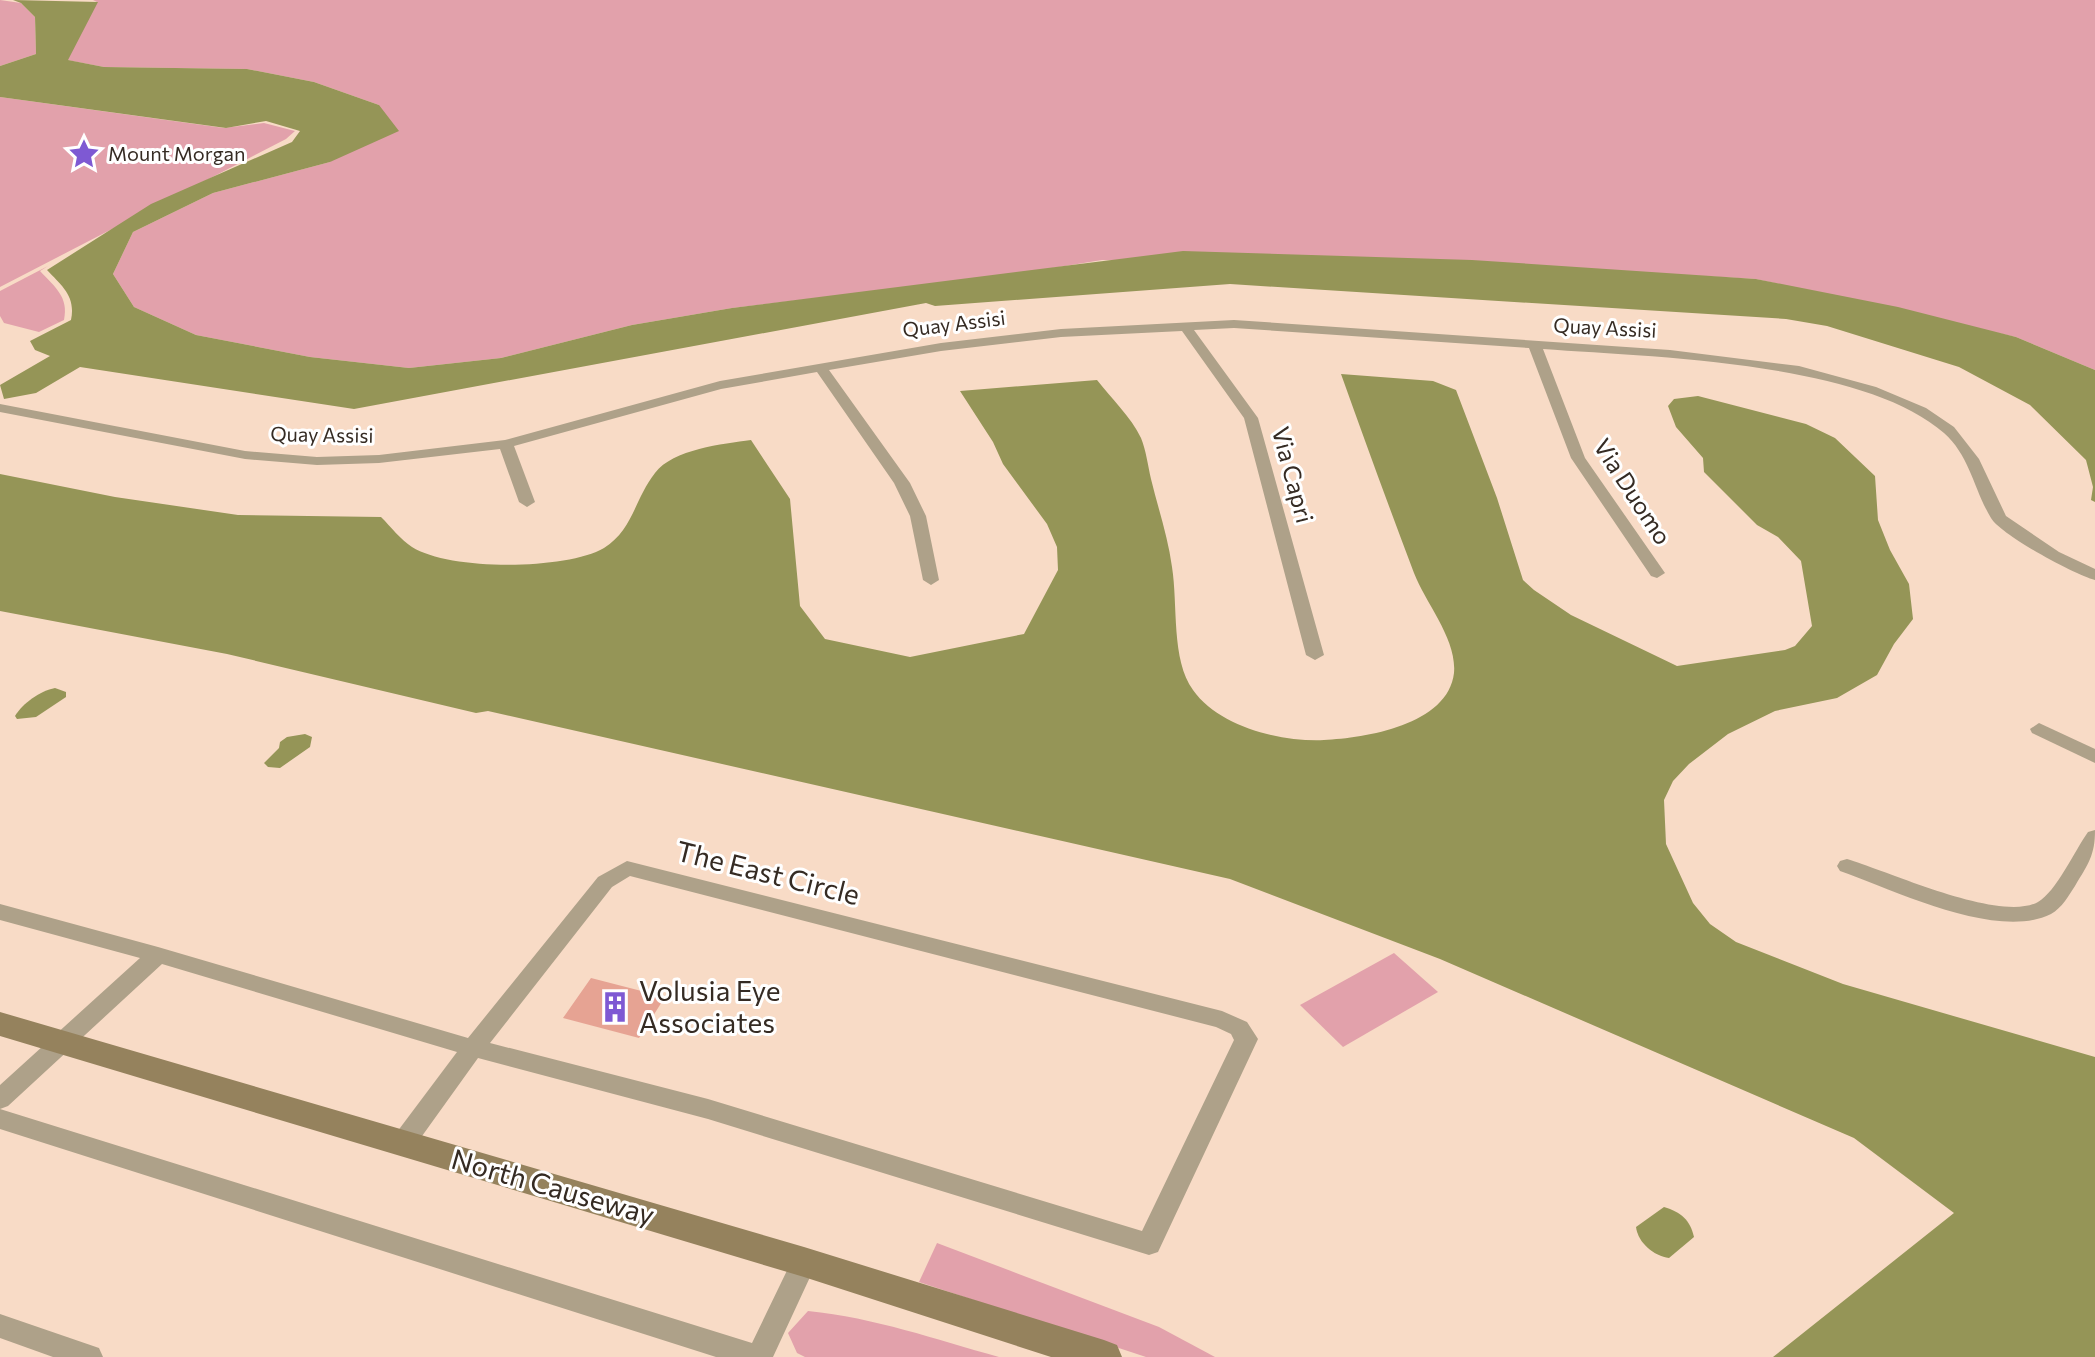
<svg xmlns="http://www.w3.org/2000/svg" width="2095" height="1357" font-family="Commissioner,sans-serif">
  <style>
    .green { fill: #e2a1ab }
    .water { fill: #959557 }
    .building { fill: #e6a393 }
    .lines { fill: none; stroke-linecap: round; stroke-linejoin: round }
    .street { fill: #aea189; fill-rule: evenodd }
    .secondary { fill: #95825d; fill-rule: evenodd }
    .labels { text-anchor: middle; stroke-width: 6; stroke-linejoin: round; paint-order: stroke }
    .far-poi-label { font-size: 20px; fill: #352b23; stroke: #fff; text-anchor: start }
    .far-street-label { font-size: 20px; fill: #352b23; stroke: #fff }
    .street-label { font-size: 24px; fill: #352b23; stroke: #fff }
    .near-street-label { font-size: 28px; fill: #352b23; stroke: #fff }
    .near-poi-label { font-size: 28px; fill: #352b23; stroke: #fff; text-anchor: start }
  </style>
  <rect width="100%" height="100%" fill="#f8dbc6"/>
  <!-- green -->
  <g class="green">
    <path d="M 0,0 L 21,3 L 35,17 L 36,54 L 0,66 Z"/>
    <path d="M 93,0 L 2095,0 L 2095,370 L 2016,337 L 1756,279 L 1629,272 L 1102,260 L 1010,275 L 732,308 L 632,325 L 501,358 L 409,368 L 310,357 L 196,335 L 134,307 L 113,274 L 133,232 L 213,193 L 330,162 L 379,105 L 314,82 L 247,69 L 104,67 L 67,60 L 97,2 Z"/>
    <path d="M 0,97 L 224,128 L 264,123 L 295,131 L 286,139 L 0,287 Z"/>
    <path d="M 48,266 L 40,271 C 55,287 69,297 64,320 L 39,332 L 4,323 L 0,316 L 0,291 Z"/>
    <path d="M 1394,953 L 1438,992 L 1343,1047 L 1300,1005 Z"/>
    <path d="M 937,1243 L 1159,1327 L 1215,1357 L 1146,1357 L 919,1282 Z"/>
    <path d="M 808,1311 C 876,1318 934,1339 999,1357 L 805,1357 L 797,1353 L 788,1333 Z"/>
  </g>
  <!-- water -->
  <g class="water">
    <path d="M 13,0 L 98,2 L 68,60 L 104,67 L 247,69 L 314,82 L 379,105 L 399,131 L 330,162 L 213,193 L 133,232 L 113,274 L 134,307 L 196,335 L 310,357 L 409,368 L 501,358 L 632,325 L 732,308 L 1183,251 L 1472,260 L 1756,279 L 1898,307 L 2016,337 L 2095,370 L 2095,502 L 2091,500 L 2093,487 L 2086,460 L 2030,405 L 1959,367 L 1827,326 L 1786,319 L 1230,284 L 935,306 L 926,303 L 354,409 L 80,367 L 36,393 L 4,399 L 0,385 L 50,356 L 35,350 L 30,341 L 71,320 C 76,296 62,286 47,270 L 151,204 L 292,142 L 300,131 L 266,121 L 226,128 L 0,97 L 0,66 L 36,54 L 35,17 L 21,3 Z"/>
    <path d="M 1341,374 L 1433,381 L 1456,390 L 1497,498 L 1523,580 L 1534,590 L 1571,615 L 1677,666 L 1785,650 L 1795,646 L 1812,626 L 1801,561 L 1778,537 L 1757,525 L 1704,472 L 1703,458 L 1676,427 L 1668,406 L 1674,399 L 1698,396 L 1806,424 L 1835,438 L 1875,476 L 1878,520 L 1890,550 L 1909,584 L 1913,619 L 1894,644 L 1877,675 L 1837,698 L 1775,711 L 1728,734 L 1689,764 L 1673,781 L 1664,800 L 1666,844 L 1693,903 L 1710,924 L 1736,942 L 1843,984 L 2095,1057 L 2095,1357 L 1773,1357 L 1954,1213 L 1854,1138 L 1440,959 L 1230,879 L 488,711 L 476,713 L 227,654 L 0,611 L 0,474 L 115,497 L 238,515 L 381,517 C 391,527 401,540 412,547 C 450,571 566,570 604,548 C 633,530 635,498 655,473 C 673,449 723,444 751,440 L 790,499 L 800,606 L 825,639 L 910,657 L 1024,634 L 1058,570 L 1057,547 L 1047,524 L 1003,464 L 993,442 L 960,391 L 1097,380 C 1111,398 1131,417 1141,438 C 1146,450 1148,466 1151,479 C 1158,508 1168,537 1172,567 C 1178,604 1171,660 1193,690 C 1219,727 1281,742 1324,740 C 1365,738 1448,725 1454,673 C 1457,639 1426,604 1414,573 C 1389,507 1365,441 1341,374 Z"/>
    <path d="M 55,688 L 66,692 L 66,697 L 36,717 L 17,719 L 15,716 C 23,703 40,691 55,688 Z"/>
    <path d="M 305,734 L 312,737 L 310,747 L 280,768 L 268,767 L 264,763 L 279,748 L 280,742 L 287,737 Z"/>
    <path d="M 1664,1207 C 1681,1212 1690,1220 1694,1237 L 1669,1258 C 1654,1256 1638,1243 1636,1227 Z"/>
  </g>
  <!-- building -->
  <path class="building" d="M 591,978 L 622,986 L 665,997 L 639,1038 L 563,1018 Z"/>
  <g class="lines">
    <!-- street -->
    <g class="street">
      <path d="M 1234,320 L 1670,350 L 1799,366 L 1876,387 L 1926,408 L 1954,427 L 1979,459 L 2006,516 L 2059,552 L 2095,569 L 2095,580 C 2075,575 2001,535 1991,518 C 1974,490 1970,456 1944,433 C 1862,361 1650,357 1543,349 L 1585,458 L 1665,573 L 1657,578 L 1651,576 L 1571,458 L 1529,348 L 1234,328 L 1194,330 L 1258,418 L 1324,655 L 1315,660 L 1306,655 L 1244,418 L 1182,331 L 1061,337 L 941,351 L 829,370 L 910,483 L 926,516 L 939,580 L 931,585 L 923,580 L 910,516 L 894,483 L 817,372 L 721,389 L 514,446 L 535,502 L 527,507 L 519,502 L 500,449 L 379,463 L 317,465 L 245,459 L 0,412 L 0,404 L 245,451 L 317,457 L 379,455 L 505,440 L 720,381 L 941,343 L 1061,329 Z"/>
      <path d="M 2039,723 L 2095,749 L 2095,763 L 2032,733 L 2030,729 Z"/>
      <path d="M 2095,830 C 2095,856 2088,864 2075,886 C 2069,895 2062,908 2051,914 C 1997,941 1894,890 1840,871 L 1837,866 L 1840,861 L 1847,859 C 1888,871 2000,923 2038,902 C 2056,892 2075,850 2088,832 Z"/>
      <path d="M 627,861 L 1222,1011 L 1247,1022 L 1258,1039 L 1158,1252 L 1149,1255 L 708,1119 L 478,1058 L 412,1150 L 403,1153 L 394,1150 L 391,1143 L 394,1136 L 457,1052 L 162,964 L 8,1106 L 0,1109 L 0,1085 L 140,958 L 0,920 L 0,904 L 158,947 L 468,1038 L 598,877 ZM 630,876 L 1216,1027 L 1231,1034 L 1234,1040 L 1142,1231 L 708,1099 L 490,1043 L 612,887 Z"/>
      <path d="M 0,1109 L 752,1343 L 795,1254 L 804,1250 L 813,1254 L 817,1262 L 773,1357 L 716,1357 L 0,1129 Z"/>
      <path d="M 0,1314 L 99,1348 L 103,1357 L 53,1357 L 0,1338 Z"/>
    </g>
    <!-- secondary -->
    <path class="secondary" d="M 0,1012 L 804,1247 L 1104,1340 L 1117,1345 L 1122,1357 L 1051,1357 L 804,1277 L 0,1036 Z"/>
  </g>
  <!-- icons -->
  <defs>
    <symbol id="sight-bare" viewBox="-9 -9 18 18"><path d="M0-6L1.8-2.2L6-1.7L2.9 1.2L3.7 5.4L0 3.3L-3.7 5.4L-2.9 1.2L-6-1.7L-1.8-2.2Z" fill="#7e59d3" stroke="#fff" stroke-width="2.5" paint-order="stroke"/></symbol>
    <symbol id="building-bare" viewBox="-9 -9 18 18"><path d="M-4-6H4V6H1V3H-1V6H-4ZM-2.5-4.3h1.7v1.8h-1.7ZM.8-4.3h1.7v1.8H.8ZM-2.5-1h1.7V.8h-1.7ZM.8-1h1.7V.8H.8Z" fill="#7e59d3" stroke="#fff" stroke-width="2.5" paint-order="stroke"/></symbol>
  </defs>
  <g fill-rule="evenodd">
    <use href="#sight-bare" x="62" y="132" width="44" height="44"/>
    <use href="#building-bare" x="593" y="985" width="44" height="44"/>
  </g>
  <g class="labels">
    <!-- far-poi labels -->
    <g class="far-poi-label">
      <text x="108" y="161">Mount Morgan</text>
    </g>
    <!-- far-street labels -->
    <g class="far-street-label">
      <text transform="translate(954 324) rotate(-7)" y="7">Quay Assisi</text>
      <text transform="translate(1605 328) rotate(3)" y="7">Quay Assisi</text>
      <text transform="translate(322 435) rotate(1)" y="7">Quay Assisi</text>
    </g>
    <!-- street labels -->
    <g class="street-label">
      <text transform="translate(1292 475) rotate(75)" y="8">Via Capri</text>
      <text transform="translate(1632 492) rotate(57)" y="8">Via Duomo</text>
    </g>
    <!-- near-street labels -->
    <g class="near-street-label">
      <text transform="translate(768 873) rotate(14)" y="10">The East Circle</text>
      <text transform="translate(553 1187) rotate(16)" y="10">North Causeway</text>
    </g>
    <!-- near-poi labels -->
    <g class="near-poi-label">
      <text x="639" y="1001">Volusia Eye<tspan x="639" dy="32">Associates</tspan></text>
    </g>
  </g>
</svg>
